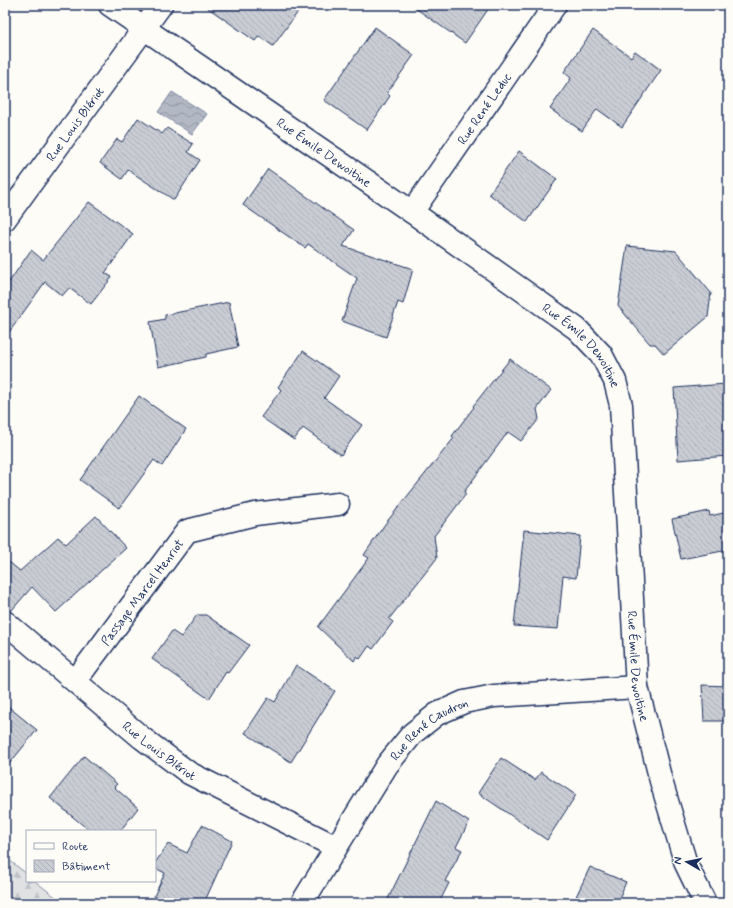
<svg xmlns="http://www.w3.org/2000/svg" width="733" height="908" font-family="Mynerve,sans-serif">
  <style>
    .forest { fill: url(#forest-firs); stroke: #7e88a0 }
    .water { fill: url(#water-waves); stroke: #76819c }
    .building { fill: url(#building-back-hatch); stroke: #1b2f5e }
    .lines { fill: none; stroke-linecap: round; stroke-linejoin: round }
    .street-casing { stroke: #1b2f5e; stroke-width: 25 }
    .street { stroke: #fdfcf7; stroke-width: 22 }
    .labels { text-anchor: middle; stroke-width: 4; stroke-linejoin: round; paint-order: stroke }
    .street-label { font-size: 13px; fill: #1b2f5e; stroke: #fdfcf7 }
  </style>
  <defs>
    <pattern id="forest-firs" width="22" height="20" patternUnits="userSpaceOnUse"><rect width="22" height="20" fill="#e0e1e3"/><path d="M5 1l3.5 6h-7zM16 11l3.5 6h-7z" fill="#c0c1c5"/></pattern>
    <pattern id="water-waves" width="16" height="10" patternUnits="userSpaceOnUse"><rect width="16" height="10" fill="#b3b8c5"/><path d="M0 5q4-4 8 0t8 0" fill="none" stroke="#9196a3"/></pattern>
    <pattern id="building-back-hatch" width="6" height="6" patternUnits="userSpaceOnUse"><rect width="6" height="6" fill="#c9ccd3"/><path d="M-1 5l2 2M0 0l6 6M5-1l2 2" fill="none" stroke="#acb0b8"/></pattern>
  </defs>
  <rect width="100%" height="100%" fill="#fdfcf7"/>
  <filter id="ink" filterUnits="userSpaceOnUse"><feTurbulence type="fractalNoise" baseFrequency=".025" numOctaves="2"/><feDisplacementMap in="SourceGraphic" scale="8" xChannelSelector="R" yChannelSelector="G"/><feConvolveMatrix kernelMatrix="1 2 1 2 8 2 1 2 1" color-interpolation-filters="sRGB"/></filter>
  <g filter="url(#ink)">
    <!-- forest -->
    <path class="forest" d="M 5,857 L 27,874 L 27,881 L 35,881 L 63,903 L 5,903 Z"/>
    <!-- water -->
    <path class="water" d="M 172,92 L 207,114 L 192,134 L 158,112 Z"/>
    <!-- building -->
    <g class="building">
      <path d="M 204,5 L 303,5 L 273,46 L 259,36 L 255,41 Z"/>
      <path d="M 411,5 L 491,5 L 465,43 Z"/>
      <path d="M 375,27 L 414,55 L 387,93 L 390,96 L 367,130 L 324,100 Z"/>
      <path d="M 593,30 L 631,57 L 635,51 L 661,70 L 622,127 L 597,109 L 582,131 L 550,109 L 571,78 L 564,72 Z"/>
      <path d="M 138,118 L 162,134 L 167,128 L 193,144 L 188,152 L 200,160 L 174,200 L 128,170 L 122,179 L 100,163 L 117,139 L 122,142 Z"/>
      <path d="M 519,151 L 557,179 L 527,222 L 489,194 Z"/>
      <path d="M 268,169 L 354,230 L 343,246 L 413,269 L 403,304 L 398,302 L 386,337 L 342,321 L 357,278 L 308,244 L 305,248 L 243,205 Z"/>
      <path d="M 89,202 L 133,234 L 105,273 L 112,277 L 91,304 L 69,288 L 62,296 L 45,282 L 5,338 L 5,288 L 31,250 L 43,260 Z"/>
      <path d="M 627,246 L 676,251 L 711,293 L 708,317 L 664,354 L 655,344 L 650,344 L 618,306 Z"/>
      <path d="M 229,302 L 238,347 L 206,354 L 206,357 L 158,367 L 150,322 L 165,319 L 165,315 Z"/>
      <path d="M 303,351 L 339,376 L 324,398 L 362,425 L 341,455 L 303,428 L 294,440 L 261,417 L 281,390 L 278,387 Z"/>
      <path d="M 510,359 L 551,390 L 537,409 L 539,419 L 521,441 L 508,432 L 464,492 L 466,494 L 434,536 L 437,558 L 389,619 L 393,622 L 373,649 L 369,646 L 360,659 L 357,656 L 354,661 L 318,627 L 369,558 L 364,555 L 385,524 L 454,438 L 452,436 L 474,407 L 473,406 Z"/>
      <path d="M 726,384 L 728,456 L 678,460 L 674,388 Z"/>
      <path d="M 139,396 L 186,429 L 162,466 L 154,460 L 119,508 L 80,480 Z"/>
      <path d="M 709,511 L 710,516 L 728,512 L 728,550 L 681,559 L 672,519 Z"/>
      <path d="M 96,516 L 126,548 L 56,612 L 32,587 L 11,611 L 5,610 L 5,559 L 20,571 L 58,537 L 66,544 Z"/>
      <path d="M 524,530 L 580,536 L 576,578 L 563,576 L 558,629 L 514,626 Z"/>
      <path d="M 197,615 L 206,615 L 249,645 L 228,673 L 226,672 L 209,699 L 152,659 L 172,631 L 181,637 Z"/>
      <path d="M 296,665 L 335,691 L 291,762 L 245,733 L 268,698 L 275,702 Z"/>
      <path d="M 702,685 L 728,686 L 728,721 L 704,721 Z"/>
      <path d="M 5,704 L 37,730 L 5,769 Z"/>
      <path d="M 84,756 L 117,784 L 114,787 L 138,808 L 120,831 L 90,831 L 50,798 Z"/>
      <path d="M 501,758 L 535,780 L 541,772 L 576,795 L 547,840 L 478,793 Z"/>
      <path d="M 436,801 L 469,822 L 456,847 L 462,850 L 445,881 L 449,883 L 439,903 L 386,903 Z"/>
      <path d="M 202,825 L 232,841 L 204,903 L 169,903 L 154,896 L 165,873 L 155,868 L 155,863 L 168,844 L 187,853 Z"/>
      <path d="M 590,867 L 626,882 L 617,903 L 573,903 Z"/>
    </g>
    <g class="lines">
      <defs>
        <g id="street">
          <path id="s1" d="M 110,5 L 412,212 L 577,329 L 601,354 L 615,381 L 621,405 L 637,687 L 661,781 L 686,864 L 705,903"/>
          <path id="s2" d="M 412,212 L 555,5"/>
          <path id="s3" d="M 5,219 L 161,5"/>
          <path id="s4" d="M 5,622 L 142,738 L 189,773 L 336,847"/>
          <path id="s5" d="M 76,680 L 187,531 L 255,514 L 338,504"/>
          <path id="s6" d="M 302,903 L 387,765 L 413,733 L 437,714 L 464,702 L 494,696 L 637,687"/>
        </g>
      </defs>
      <!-- street casing -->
      <use href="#street" class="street-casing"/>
      <!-- street -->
      <use href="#street" class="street"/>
    </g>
  </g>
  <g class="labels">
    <!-- street labels -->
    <g class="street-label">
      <text dy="5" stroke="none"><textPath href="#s2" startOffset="126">Rue René Leduc</textPath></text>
      <text dy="5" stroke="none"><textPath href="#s3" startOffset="118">Rue Louis Blériot</textPath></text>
      <text dy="5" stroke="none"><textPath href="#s1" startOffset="260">Rue Émile Dewoitine</textPath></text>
      <text dy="5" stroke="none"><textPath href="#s1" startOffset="584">Rue Émile Dewoitine</textPath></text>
      <text dy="5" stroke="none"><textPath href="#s5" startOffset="110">Passage Marcel Henriot</textPath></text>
      <text dy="5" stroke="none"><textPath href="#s1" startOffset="920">Rue Émile Dewoitine</textPath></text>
      <text dy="5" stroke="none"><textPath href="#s6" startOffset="219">Rue René Caudron</textPath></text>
      <text dy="5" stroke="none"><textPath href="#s4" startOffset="201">Rue Louis Blériot</textPath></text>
    </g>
  </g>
  <!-- margin -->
  <rect width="733" height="908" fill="none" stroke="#fdfcf7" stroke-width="20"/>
  <rect x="10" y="10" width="713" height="888" fill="none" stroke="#1b2f5e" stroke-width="1.5" filter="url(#ink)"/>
  <!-- legend -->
  <rect x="26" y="830" width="130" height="52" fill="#fdfcf7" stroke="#a3aaba"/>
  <rect x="34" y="843" width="20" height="6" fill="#fdfcf7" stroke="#a3aaba"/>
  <text x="62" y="850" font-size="12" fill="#1b2f5e">Route</text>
  <rect x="34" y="860" width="20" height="12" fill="url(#building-back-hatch)" stroke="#a3aaba"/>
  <text x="62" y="870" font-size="12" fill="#1b2f5e">Bâtiment</text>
  <!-- north arrow -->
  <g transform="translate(687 862) rotate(279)" stroke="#fdfcf7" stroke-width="3" paint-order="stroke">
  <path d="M0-3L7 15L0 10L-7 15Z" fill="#1b2f5e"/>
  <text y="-6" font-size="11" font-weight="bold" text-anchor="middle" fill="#1b2f5e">N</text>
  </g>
</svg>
